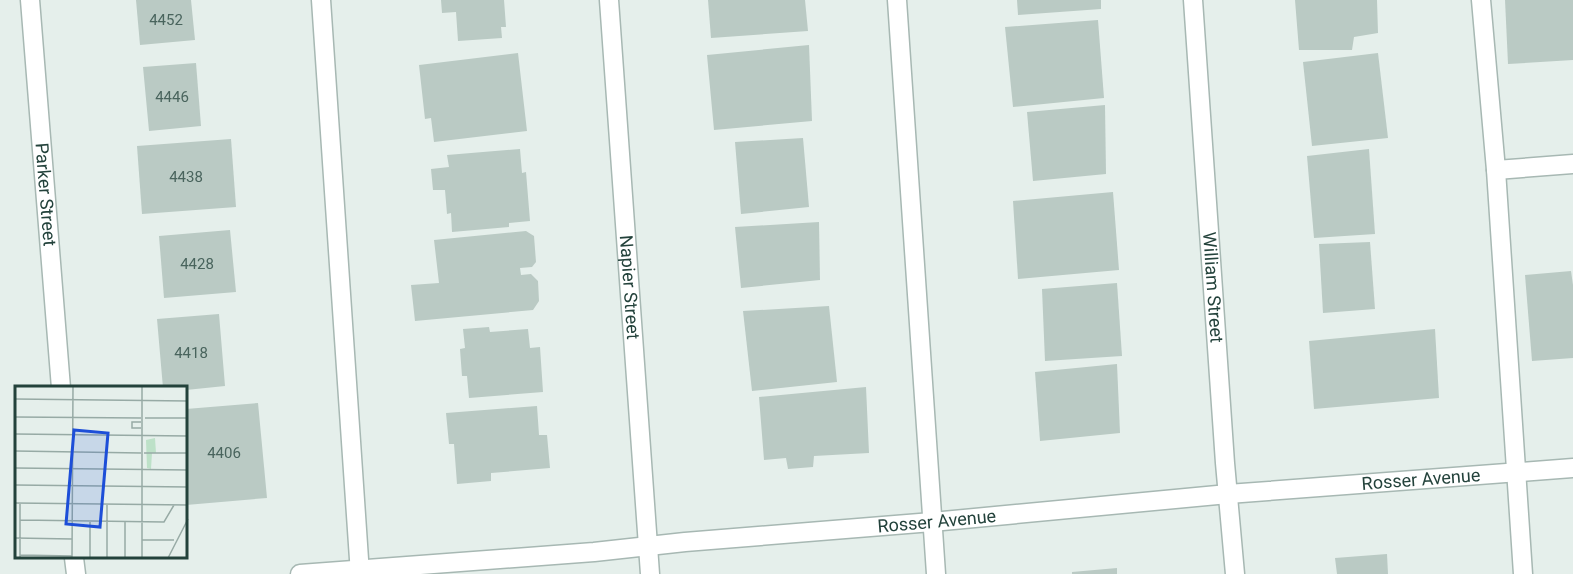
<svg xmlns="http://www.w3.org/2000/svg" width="1573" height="574" font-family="Roboto,sans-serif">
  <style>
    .building { fill: #bacac4 }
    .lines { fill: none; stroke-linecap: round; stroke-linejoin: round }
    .service-casing { stroke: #a7b8b3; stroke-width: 21 }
    .minor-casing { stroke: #a7b8b3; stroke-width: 21 }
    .tertiary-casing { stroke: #a7b8b3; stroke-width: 21 }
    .service { stroke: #fff; stroke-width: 18 }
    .minor { stroke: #fff; stroke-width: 18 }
    .tertiary { stroke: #fff; stroke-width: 18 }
    .labels { text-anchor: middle; stroke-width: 4.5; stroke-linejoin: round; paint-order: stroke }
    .number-label { font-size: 15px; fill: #49645d }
    .street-label { font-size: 18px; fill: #23423b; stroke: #f6fbf9 }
    .inset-road { fill: none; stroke: #97aaa5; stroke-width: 1.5 }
    .view { fill: #1d4ed8; fill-opacity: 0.15; stroke: #1d4ed8; stroke-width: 3 }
    .inset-edge { fill: none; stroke: #23423b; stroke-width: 3 }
  </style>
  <rect width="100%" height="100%" fill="#e5efeb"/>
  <!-- building -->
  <g class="building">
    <path d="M 136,0 L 191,0 L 195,40 L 140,45 Z"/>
    <path d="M 441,0 L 504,0 L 506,27 L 501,27 L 502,38 L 458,41 L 456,12 L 442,13 Z"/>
    <path d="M 708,0 L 805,0 L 808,31 L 711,38 Z"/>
    <path d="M 1017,0 L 1101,0 L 1101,9 L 1018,15 Z"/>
    <path d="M 1295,0 L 1377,0 L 1378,33 L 1354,37 L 1352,50 L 1299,50 Z"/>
    <path d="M 1505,0 L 1573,0 L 1573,60 L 1508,64 Z"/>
    <path d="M 1098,20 L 1104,98 L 1013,107 L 1005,27 Z"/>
    <path d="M 809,45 L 812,121 L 714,130 L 707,55 Z"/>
    <path d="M 518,53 L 527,131 L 434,142 L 431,118 L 425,119 L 419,65 Z"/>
    <path d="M 1378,53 L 1388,138 L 1312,146 L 1303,62 Z"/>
    <path d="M 196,63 L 201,126 L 149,131 L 143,67 Z"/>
    <path d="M 1105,105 L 1106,174 L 1033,181 L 1027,112 Z"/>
    <path d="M 803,138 L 809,207 L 741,214 L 735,142 Z"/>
    <path d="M 231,139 L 236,207 L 142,214 L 137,146 Z"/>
    <path d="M 520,149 L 522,173 L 526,172 L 530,221 L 509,223 L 509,227 L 452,232 L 451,213 L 447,214 L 445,190 L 433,190 L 431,169 L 449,167 L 447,155 Z"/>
    <path d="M 1369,149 L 1375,234 L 1314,238 L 1307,156 Z"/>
    <path d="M 1113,192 L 1119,270 L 1018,279 L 1013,201 Z"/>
    <path d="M 819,222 L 820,280 L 741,288 L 735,227 Z"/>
    <path d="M 230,230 L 236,292 L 164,298 L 159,236 Z"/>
    <path d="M 526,231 L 534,236 L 536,262 L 532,267 L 520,268 L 521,275 L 531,274 L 538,281 L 539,301 L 533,310 L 415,321 L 411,285 L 439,283 L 434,240 Z"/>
    <path d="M 1370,242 L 1375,309 L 1323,313 L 1319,244 Z"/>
    <path d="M 1571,271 L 1573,285 L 1573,358 L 1532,361 L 1525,275 Z"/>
    <path d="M 1117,283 L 1122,356 L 1045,361 L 1042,289 Z"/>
    <path d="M 829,306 L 837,382 L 752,391 L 743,311 Z"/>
    <path d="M 219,314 L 225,386 L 186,390 L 186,388 L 163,388 L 157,319 Z"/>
    <path d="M 489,327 L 490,332 L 528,329 L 530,348 L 540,347 L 543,392 L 469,398 L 467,376 L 462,376 L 460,349 L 465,348 L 463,329 Z"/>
    <path d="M 1435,329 L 1439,398 L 1314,409 L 1309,341 Z"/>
    <path d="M 1117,364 L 1120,433 L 1040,441 L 1035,372 Z"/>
    <path d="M 866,387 L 869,453 L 814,456 L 813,467 L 788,469 L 786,458 L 764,460 L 759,397 Z"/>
    <path d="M 258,403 L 267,498 L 186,505 L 186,409 Z"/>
    <path d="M 537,406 L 539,435 L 547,435 L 550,468 L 491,473 L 491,481 L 457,484 L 454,444 L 449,444 L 446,413 Z"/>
    <path d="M 1387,554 L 1388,574 L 1337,574 L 1335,558 Z"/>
    <path d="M 1117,568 L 1117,574 L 1072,574 L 1072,572 Z"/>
  </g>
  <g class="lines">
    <defs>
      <g id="service">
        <path d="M 321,0 L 360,574"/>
        <path d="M 897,0 L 936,574"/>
        <path d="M 1481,0 L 1496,170 L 1523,574"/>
        <path d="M 1496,170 L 1573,164"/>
      </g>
      <g id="minor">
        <path id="s1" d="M 609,0 L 650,574"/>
        <path id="s2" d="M 1193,0 L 1225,463 L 1235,574"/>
        <path id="s3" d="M 300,574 L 594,552 L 685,542 L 932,522 L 1228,494 L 1573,468"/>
      </g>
      <g id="tertiary">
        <path id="s4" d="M 30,0 L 61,388"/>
        <path d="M 74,558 L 76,574"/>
      </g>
    </defs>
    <!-- service casing -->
    <use href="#service" class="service-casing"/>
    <!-- minor casing -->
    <use href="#minor" class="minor-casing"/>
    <!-- tertiary casing -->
    <use href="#tertiary" class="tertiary-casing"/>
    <!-- service -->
    <use href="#service" class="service"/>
    <!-- minor -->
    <use href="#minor" class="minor"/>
    <!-- tertiary -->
    <use href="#tertiary" class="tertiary"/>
  </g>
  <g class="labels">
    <!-- number labels -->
    <g class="number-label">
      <text x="166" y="25">4452</text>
      <text x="172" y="102">4446</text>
      <text x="186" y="182">4438</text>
      <text x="197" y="269">4428</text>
      <text x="191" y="358">4418</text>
      <text x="224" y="458">4406</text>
    </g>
    <!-- street labels -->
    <g class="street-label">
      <text dy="6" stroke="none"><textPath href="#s4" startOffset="195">Parker Street</textPath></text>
      <text dy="6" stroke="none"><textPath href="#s1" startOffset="288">Napier Street</textPath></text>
      <text dy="6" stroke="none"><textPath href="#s2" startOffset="288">William Street</textPath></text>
      <text dy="6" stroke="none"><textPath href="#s3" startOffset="1125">Rosser Avenue</textPath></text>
      <text dy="6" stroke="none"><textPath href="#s3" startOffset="639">Rosser Avenue</textPath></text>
    </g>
  </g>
  <!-- overview -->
  <g transform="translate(15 386)">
    <rect width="172" height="172" fill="#e5efeb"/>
    <path d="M 140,52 L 141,67 L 137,67 L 136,83 L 132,82 L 131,54 Z" fill="#bde1c8"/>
    <path class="inset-road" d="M 0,13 L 173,15M 0,31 L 126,32M 130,32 L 173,32M 126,36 L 117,36 L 117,42 L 126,42M 0,48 L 173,50M 0,65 L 126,67M 129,67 L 173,67M 0,82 L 173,84M 0,99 L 173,101M 0,117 L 173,119M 5,117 L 5,172M 92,118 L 92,172M 5,134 L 149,136 L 159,119M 0,152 L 57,153M 127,154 L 159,154M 5,169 L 57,170M 57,172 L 58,0M 75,172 L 75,136M 110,172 L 110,136M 127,172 L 127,0M 153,172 L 173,133"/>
    <path class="view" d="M 59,44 L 93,47 L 85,141 L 51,138 Z"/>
    <rect width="172" height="172" class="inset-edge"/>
  </g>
</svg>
